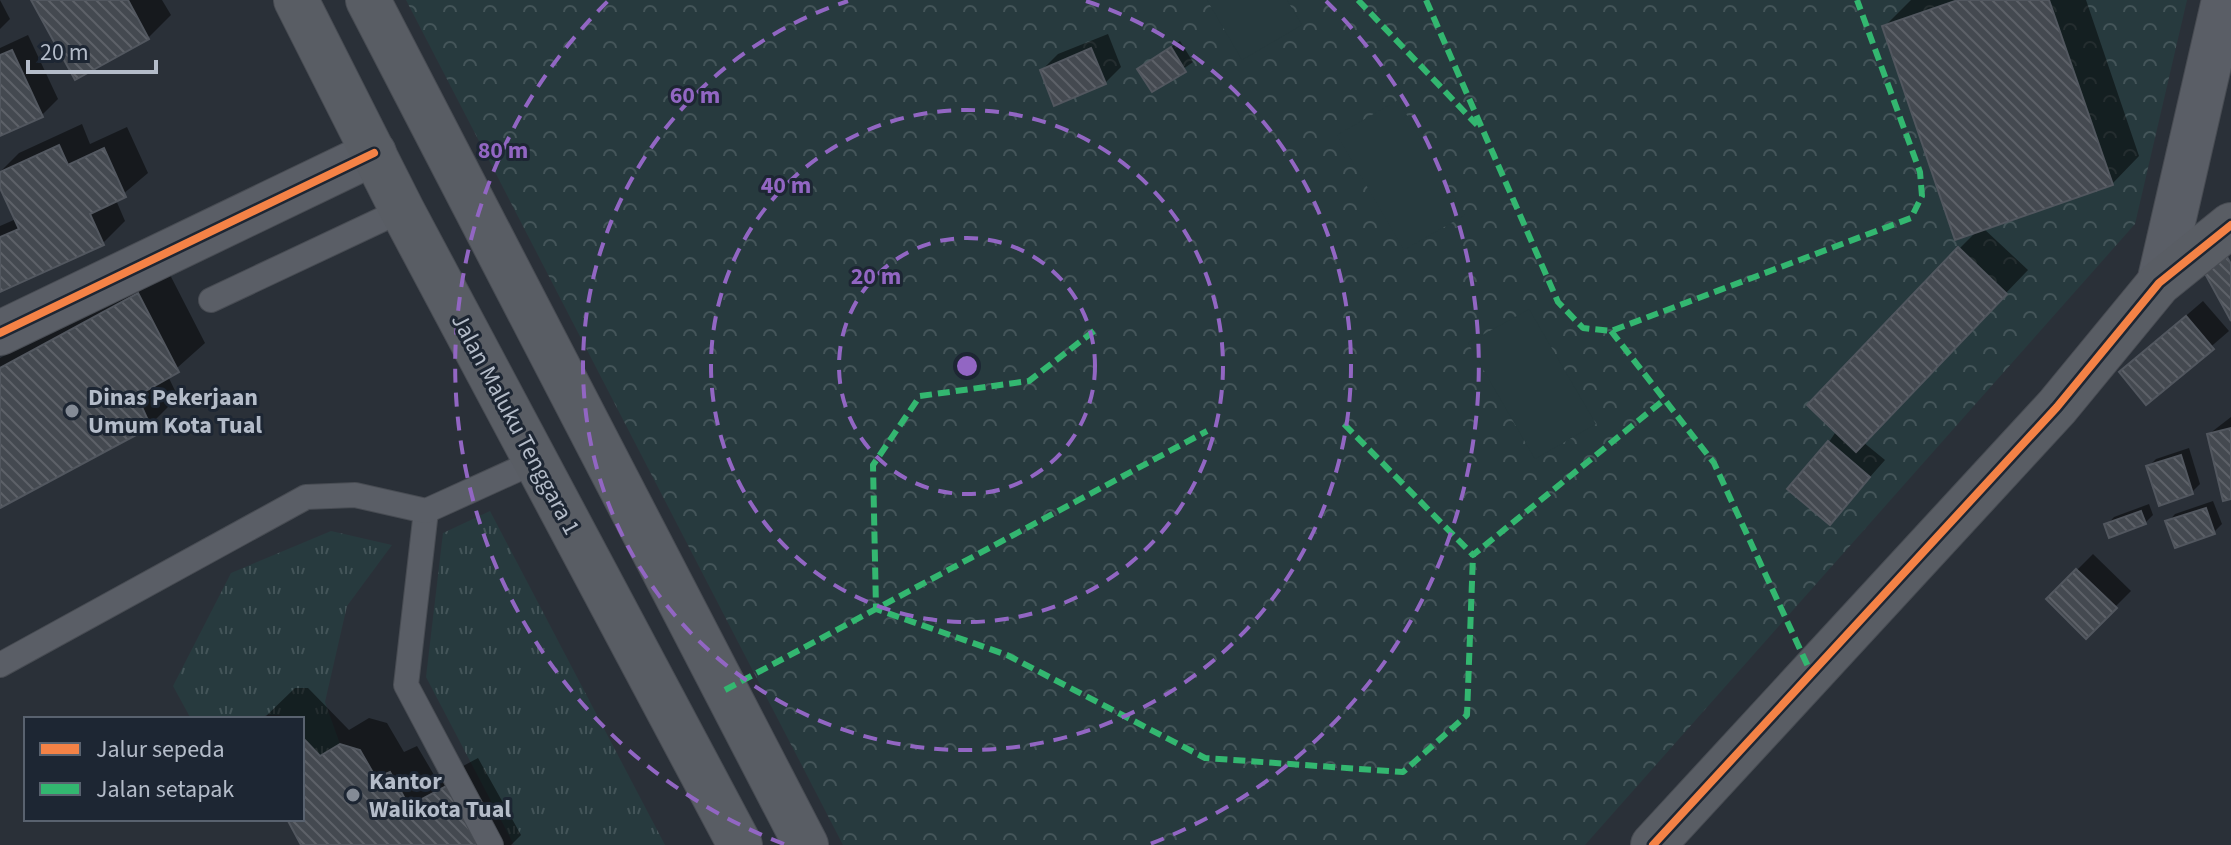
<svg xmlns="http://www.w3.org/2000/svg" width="2231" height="845" font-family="'Source Sans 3',sans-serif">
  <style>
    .grass { fill: url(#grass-tufts) }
    .forest { fill: url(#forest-crowns) }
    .pitch { fill: #273a3e }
    .shadow { fill: #0007 }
    .building { fill: url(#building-back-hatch); stroke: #52575f; stroke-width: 2 }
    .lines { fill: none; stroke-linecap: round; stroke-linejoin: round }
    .lane-casing { stroke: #484c53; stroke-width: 26 }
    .street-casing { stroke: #484c53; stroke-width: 46 }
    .secondary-casing { stroke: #484c53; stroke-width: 46 }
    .lane { stroke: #5a5e66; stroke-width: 24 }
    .street { stroke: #5a5e66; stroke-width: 44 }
    .secondary { stroke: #595d64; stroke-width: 44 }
    .quiet { stroke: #33b770; stroke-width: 6; stroke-dasharray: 12 6; stroke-linecap: butt }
    .cycleway-casing { stroke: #1d2633; stroke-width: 13 }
    .cycleway { stroke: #f48246; stroke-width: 8 }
    .ring { fill: none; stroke: #9266c3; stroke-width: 4; stroke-dasharray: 14 10 }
    .poi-dot { fill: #848b96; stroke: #1d2633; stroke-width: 3 }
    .labels { text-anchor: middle; stroke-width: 6; stroke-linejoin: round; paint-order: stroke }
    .poi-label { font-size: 24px; font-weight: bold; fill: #b4bcc9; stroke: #1d2633; text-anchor: start }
    .street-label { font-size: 24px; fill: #b4bcc9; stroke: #1d2633 }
    .centre { fill: #9266c3; stroke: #1d2633; stroke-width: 4 }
    .ring-label { font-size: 24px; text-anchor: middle; font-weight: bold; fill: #9266c3; stroke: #1d2633; stroke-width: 6; stroke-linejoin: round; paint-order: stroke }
  </style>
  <defs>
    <pattern id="grass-tufts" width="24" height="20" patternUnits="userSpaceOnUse" patternTransform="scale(2)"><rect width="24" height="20" fill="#273a3e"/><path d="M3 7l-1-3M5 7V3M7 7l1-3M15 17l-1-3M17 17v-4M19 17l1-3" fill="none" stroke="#445559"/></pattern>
    <pattern id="forest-crowns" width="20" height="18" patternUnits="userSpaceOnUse" patternTransform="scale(2)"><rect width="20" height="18" fill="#273a3e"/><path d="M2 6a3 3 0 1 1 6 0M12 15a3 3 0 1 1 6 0" fill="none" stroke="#445559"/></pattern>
    <pattern id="building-back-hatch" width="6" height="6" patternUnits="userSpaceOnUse" patternTransform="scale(2)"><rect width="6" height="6" fill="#444950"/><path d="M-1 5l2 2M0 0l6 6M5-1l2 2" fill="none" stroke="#5d6168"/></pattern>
  </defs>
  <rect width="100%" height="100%" fill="#2a3038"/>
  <!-- grass -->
  <g class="grass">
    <path d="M 490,511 L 665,845 L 514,845 L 426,677 L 443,533 Z"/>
    <path d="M 331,531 L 392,545 L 347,606 L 325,702 L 340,744 L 320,756 L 302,737 L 302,719 L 284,719 L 280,715 L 266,715 L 261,719 L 191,719 L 173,686 L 231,573 Z"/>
  </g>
  <!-- forest -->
  <path class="forest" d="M 406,0 L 2187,0 L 2135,224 L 1585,845 L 843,845 Z"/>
  <!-- pitch -->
  <g class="pitch">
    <path d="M 1207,0 L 1287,0 L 1302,25 L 1242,60 Z"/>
    <path d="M 1398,100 L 1465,215 L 1404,250 L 1337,135 Z"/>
    <path d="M 1529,309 L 1596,424 L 1535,459 L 1468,343 Z"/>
  </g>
  <!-- shadow -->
  <g class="shadow">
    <path d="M 0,0 L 10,19 L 0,29 Z"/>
    <path d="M 34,0 L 162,0 L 171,15 L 148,38 Z"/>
    <path d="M 1911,0 L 2086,0 L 2139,156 L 2112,184 L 1983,228 L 2028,270 L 1863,442 L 1885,460 L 1829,523 L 1829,442 L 1959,249 L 1978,230 L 1884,27 Z"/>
    <path d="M 1108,34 L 1121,67 L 1105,83 L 1042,70 L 1058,54 Z"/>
    <path d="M 28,35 L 58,99 L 42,115 L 0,134 L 0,48 Z"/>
    <path d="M 1180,41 L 1193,62 L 1153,90 L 1140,69 Z"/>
    <path d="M 82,124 L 90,144 L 127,127 L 148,173 L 116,200 L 125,221 L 103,243 L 0,290 L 0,226 L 16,219 L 0,183 L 0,172 L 19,153 Z"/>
    <path d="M 166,267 L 205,343 L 168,376 L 178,397 L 150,425 L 0,506 L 0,358 Z"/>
    <path d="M 2203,301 L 2229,331 L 2147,402 L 2121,372 Z"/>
    <path d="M 2231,417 L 2231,497 L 2209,434 Z"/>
    <path d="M 2189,448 L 2200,484 L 2192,492 L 2148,467 L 2156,459 Z"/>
    <path d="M 2213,501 L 2222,524 L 2214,532 L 2168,522 L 2175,514 Z"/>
    <path d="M 2149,504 L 2153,515 L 2145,523 L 2107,525 L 2114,517 Z"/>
    <path d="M 2093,554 L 2131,591 L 2086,636 L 2048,599 Z"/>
    <path d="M 295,688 L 308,688 L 349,730 L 369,718 L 387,723 L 404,752 L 417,746 L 437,780 L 478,758 L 521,835 L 511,845 L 303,845 L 290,819 L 302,819 L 302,719 L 263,719 Z"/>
  </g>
  <!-- building -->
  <g class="building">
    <path d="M 31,0 L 128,0 L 149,39 L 75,80 Z"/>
    <path d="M 1958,0 L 2049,0 L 2113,185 L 1955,240 L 1882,26 Z"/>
    <path d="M 1171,47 L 1186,72 L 1152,92 L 1137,69 Z"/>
    <path d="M 1091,48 L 1106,84 L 1054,106 L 1040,70 Z"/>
    <path d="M 12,50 L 43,117 L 0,136 L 0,55 Z"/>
    <path d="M 59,145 L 68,165 L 104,148 L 126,197 L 90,214 L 104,245 L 0,292 L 0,237 L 19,229 L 0,188 L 0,172 Z"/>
    <path d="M 1958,247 L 2007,294 L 1856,452 L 1807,405 Z"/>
    <path d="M 2227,257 L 2231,264 L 2231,321 L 2203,270 Z"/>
    <path d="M 138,293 L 179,372 L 137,396 L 151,427 L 0,508 L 0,368 Z"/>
    <path d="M 2186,316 L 2214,349 L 2146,405 L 2119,372 Z"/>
    <path d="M 2231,428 L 2231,499 L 2223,501 L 2207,434 Z"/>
    <path d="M 1828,441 L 1870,477 L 1830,525 L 1787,489 Z"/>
    <path d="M 2181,455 L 2193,494 L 2159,506 L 2146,466 Z"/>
    <path d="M 2206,508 L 2215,534 L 2175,548 L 2165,521 Z"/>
    <path d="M 2141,511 L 2146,524 L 2109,538 L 2104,524 Z"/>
    <path d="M 2076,569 L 2117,608 L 2086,639 L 2046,599 Z"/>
    <path d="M 302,737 L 320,756 L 340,744 L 360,750 L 376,778 L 390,772 L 409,806 L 450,784 L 484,845 L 301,845 L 287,819 L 302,819 Z"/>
  </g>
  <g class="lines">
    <defs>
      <g id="lane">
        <path d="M 211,300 L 402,210"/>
        <path d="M 426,511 L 406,685 L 491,845"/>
        <path d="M 0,665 L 306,497 L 355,495 L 426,511 L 536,461"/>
      </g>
      <g id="street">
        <path d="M 2159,283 L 2224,0"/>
        <path d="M 0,333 L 374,153"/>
      </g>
      <g id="secondary">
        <path d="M 296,0 L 402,210 L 740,845"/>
        <path d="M 368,0 L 806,845"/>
        <path d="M 1653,845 L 2057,407 L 2159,283 L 2231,225"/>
      </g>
    </defs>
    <!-- lane casing -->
    <use href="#lane" class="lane-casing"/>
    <!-- street casing -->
    <use href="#street" class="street-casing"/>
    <!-- secondary casing -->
    <use href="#secondary" class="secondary-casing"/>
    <!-- lane -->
    <use href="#lane" class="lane"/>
    <!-- street -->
    <use href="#street" class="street"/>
    <!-- secondary -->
    <use href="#secondary" class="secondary"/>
    <!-- quiet -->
    <g class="quiet">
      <path d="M 1358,0 L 1477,125"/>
      <path d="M 1426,0 L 1558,302 L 1583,328 L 1611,331 L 1911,218 L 1922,196 L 1920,172 L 1857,0"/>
      <path d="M 1094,331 L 1029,381 L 920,396 L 873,465 L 876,609 L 1007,655 L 1205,758 L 1403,772 L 1467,715 L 1473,555"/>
      <path d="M 1611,331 L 1714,463 L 1811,673"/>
      <path d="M 1344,424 L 1473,555 L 1665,399"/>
      <path d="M 725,690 L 1207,431"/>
    </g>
    <defs>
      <g id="cycleway">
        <path d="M 0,333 L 374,153"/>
        <path d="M 1653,845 L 2057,407 L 2159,283 L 2231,225"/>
      </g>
    </defs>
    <!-- cycleway casing -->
    <use href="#cycleway" class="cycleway-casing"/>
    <!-- cycleway -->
    <use href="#cycleway" class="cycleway"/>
  </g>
  <!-- distance rings -->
  <g class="ring">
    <circle cx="967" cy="366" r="128"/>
    <circle cx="967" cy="366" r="256"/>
    <path d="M1086 1A384 384 0 1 1 848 1"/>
    <path d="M784 844A512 512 0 0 1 608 1M1326 1A512 512 0 0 1 1150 844"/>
  </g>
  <!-- markers -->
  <g class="poi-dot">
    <circle cx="72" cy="411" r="8"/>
    <circle cx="353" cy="795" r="8"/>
  </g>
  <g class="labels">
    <!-- poi labels -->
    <g class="poi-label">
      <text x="88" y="405">Dinas Pekerjaan<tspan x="88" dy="28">Umum Kota Tual</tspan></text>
      <text x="369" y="789">Kantor<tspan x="369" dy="28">Walikota Tual</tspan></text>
    </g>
    <!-- street labels -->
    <g class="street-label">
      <text transform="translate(516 424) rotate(62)" y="8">Jalan Maluku Tenggara 1</text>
    </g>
  </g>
  <circle cx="967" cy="366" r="12" class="centre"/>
  <g class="ring-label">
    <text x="695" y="103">60 m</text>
    <text x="503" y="158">80 m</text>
    <text x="786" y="193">40 m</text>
    <text x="876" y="284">20 m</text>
  </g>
  <!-- legend -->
  <rect x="24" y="717" width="280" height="104" fill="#1d2633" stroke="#59626f" stroke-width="2"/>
  <rect x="40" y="743" width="40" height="12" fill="#f48246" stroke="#59626f" stroke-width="2"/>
  <text x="96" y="757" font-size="24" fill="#b4bcc9">Jalur sepeda</text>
  <rect x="40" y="783" width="40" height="12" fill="#33b770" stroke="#59626f" stroke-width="2"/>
  <text x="96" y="797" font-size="24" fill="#b4bcc9">Jalan setapak</text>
  <!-- scale -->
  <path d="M28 60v12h128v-12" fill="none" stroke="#b4bcc9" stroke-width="4"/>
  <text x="40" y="60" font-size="24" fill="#b4bcc9" stroke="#1d2633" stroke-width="6" paint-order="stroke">20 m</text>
</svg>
